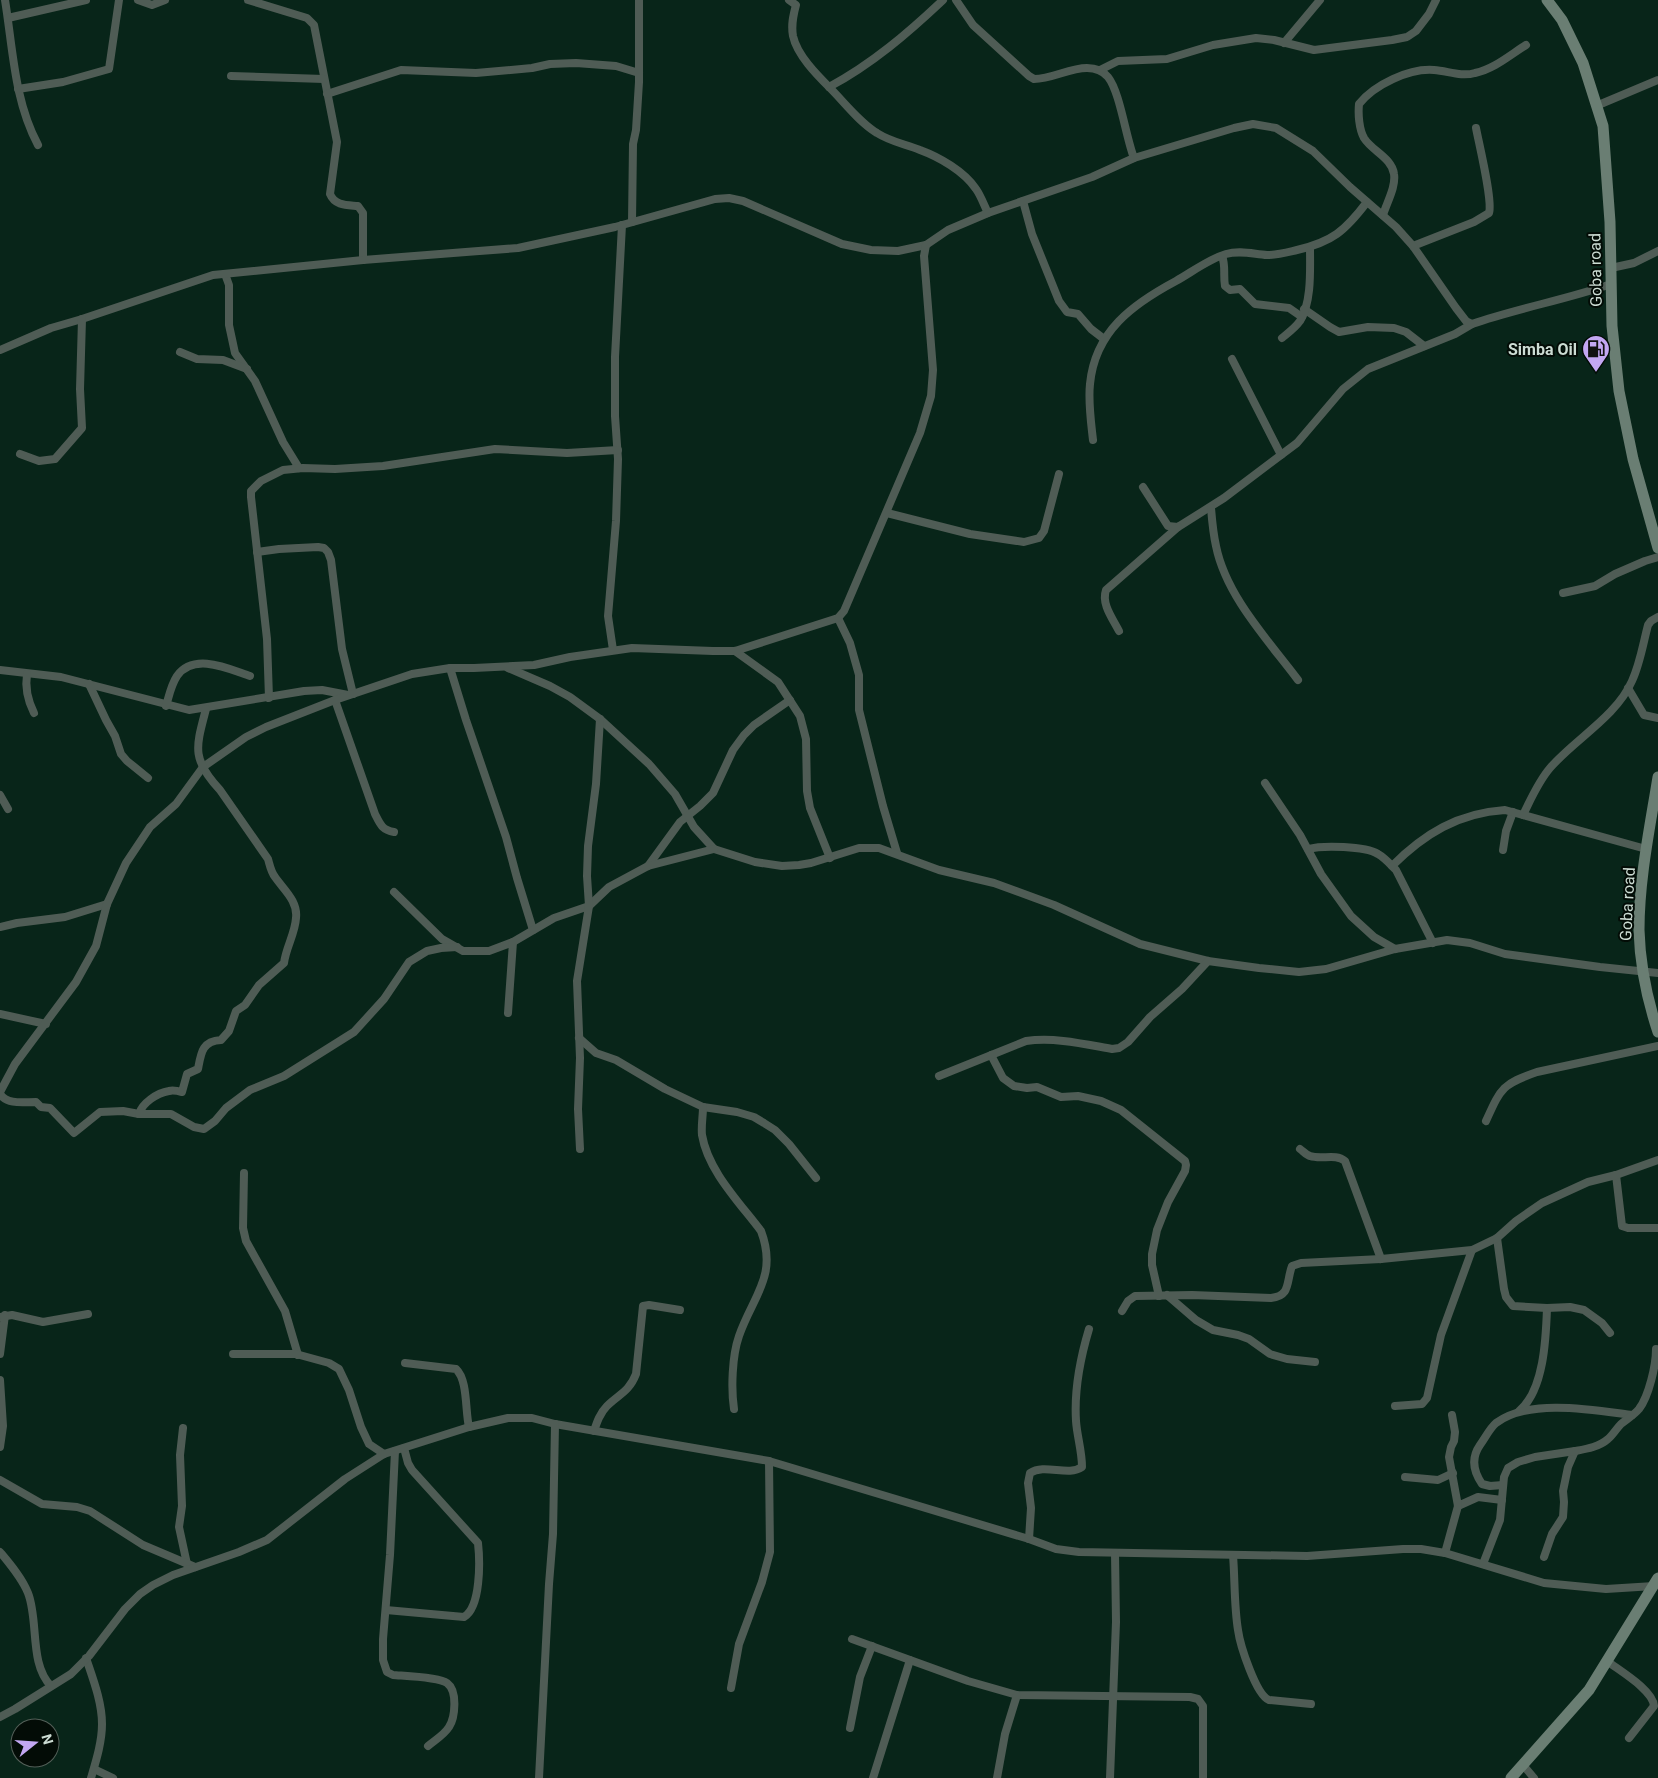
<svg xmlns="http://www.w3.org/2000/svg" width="1658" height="1778" font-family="Roboto,sans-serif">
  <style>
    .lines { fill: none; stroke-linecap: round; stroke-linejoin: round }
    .street { stroke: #4f5c55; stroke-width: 8 }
    .secondary { stroke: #6a7e73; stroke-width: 11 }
    .labels { text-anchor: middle; stroke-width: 4; stroke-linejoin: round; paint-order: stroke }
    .street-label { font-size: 16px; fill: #ccdcd3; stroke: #030c06 }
    .poi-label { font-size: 16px; font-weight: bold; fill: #ccdcd3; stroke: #030c06; text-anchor: end }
  </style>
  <rect width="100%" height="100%" fill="#082519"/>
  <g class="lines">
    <!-- street -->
    <g class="street">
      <path d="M 5,0 C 13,49 14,100 38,145"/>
      <path d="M 138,0 L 152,5 L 165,0"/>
      <path d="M 248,0 L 307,18 L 314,25 L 337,142 L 330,194 C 335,206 347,205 358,206 L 363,213 L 363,260"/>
      <path d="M 789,0 L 796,5 C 793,16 791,25 793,36 C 797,55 817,75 830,88 C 845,103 859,122 877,133 C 891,142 905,144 920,150 C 939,157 964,171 976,189 C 981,196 984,205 988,213"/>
      <path d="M 956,0 L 973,25 L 1029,76 L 1034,79 C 1052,79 1069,68 1087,68 C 1095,68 1103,71 1108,77 C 1120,92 1126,138 1134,158"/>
      <path d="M 8,18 L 86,0"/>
      <path d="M 1284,43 L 1320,0"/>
      <path d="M 1100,70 L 1118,61 L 1167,59 L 1213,45 L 1256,38 L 1274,40 L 1314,50 L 1392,40 L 1407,37 L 1416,31 L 1429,14 L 1436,0"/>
      <path d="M 231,76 L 324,79"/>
      <path d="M 829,87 C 872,64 908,33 943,0"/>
      <path d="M 18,89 L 63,82 L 109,69 L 119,0"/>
      <path d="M 327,94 L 401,70 L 476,73 L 532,68 L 550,64 L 576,63 L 616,66 L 639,73"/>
      <path d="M 1596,106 L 1658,80"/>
      <path d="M 1023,201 L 1032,234 L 1059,301 L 1067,312 L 1078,314 L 1091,329 L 1104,339"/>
      <path d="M 1383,215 C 1387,202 1396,187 1394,174 C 1392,158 1372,151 1364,138 C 1359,129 1358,114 1359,104 C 1374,85 1409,68 1434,70 C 1448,71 1461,77 1475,73 C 1494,69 1510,55 1526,45"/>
      <path d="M 632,222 L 633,144 L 636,130 L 639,82 L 639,0"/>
      <path d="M 1413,246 L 1474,222 L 1489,213 C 1493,201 1479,144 1476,128"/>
      <path d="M 1222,256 C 1226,266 1223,275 1225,286 L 1230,290 L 1240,289 L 1255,304 L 1289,308 L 1302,317"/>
      <path d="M 1611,268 L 1634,263 L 1658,251"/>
      <path d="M 225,274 L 229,285 L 229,325 L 235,353 L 255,381 L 283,442 L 299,468"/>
      <path d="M 1304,309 L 1330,327 L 1339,332 L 1368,327 L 1394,328 L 1406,332 L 1424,346"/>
      <path d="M 1282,338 C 1288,333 1295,328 1300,321 C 1312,302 1310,269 1310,247"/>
      <path d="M 0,350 L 51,328 L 82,319 L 213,275 L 363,260 L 518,248 L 615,227 L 715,199 L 729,198 L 743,201 L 842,244 L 871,250 L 898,251 L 926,245"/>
      <path d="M 180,352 L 197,359 L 223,360 L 247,369"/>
      <path d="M 1232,359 L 1281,455"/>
      <path d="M 1093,440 C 1091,422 1088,402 1090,384 C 1095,331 1133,304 1176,281 C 1192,272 1209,259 1226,254 C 1240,250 1253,254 1267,255 C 1277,255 1288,252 1297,250 C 1332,242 1345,231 1367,202"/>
      <path d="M 20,454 L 39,461 L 55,459 L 82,428 L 80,389 L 82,319"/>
      <path d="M 1143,487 L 1168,526 L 1178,527 L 1224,498 L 1297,443 L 1343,389 L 1368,369 L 1455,334 L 1472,324"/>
      <path d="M 1211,508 C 1212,520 1213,533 1216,546 C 1226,596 1268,640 1298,680"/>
      <path d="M 887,513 L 970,534 L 1024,542 L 1039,538 L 1044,531 L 1059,474"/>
      <path d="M 257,552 L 279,549 L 318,547 L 324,548 L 328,552 L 331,560 L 342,649 L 353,694"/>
      <path d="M 1563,593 L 1595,586 L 1615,574 L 1645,561 L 1658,557"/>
      <path d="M 838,618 L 850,643 L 859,675 L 859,710 L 883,806 L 897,853"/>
      <path d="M 1119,631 C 1113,619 1101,604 1106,590 L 1178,527"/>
      <path d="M 613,650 L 608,616 L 616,521 L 618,459 L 615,416 L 615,357 L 622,225"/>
      <path d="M 735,651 L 778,682 L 800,716 L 806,739 L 807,791 L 810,808 L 830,858"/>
      <path d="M 450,668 L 466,720 L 506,837 L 517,878 L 533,930"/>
      <path d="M 508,668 L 550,686 L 570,697 L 600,719 L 649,764 L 675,794 L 694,827 L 714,849 L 755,862 L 782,866 L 799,865 L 811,863 L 859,848 L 879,848 L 939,870 L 994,883 L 1054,905 L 1140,944 L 1208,961 L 1259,968 L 1299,972 L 1326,969 L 1395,949 L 1447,940 L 1470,943 L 1505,954 L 1600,967 L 1658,973"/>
      <path d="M 0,670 L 61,677 L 189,710 L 304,691 L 322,690 L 348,695"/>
      <path d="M 27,674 C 25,687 28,701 34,713"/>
      <path d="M 89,684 L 106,720 L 115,736 L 121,754 L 127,761 L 148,778"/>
      <path d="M 1628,688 L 1644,715 L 1658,718"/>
      <path d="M 269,698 L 267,639 L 251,497 L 251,491 L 261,481 L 283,470 L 303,468 L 335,469 L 383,466 L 495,449 L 567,453 L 618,450"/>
      <path d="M 335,700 L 375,814 C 380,824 382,830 394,832"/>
      <path d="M 166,706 C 169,696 171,685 177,676 C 194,652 229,669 250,676"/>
      <path d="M 1265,783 L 1300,835 L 1321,874 L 1351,916 L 1374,937 L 1395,949"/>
      <path d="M 0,795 L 8,809"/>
      <path d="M 1523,815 C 1531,799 1538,782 1550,768 C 1575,739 1616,717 1632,681 C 1640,664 1643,644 1648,625 L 1651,621 L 1658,617"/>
      <path d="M 1308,849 C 1323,845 1365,846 1378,854 C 1385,858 1390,864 1396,870 L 1433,943"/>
      <path d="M 1503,850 L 1506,831 L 1513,812"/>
      <path d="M 648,866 L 680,822 L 700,806 L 713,793 L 733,750 L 744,735 L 754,725 L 790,700"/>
      <path d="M 1392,866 C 1424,834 1458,813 1505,810 L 1646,849"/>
      <path d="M 394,892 L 442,939 L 463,951 L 489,951 L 513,942 L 554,918 L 589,906 L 609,887 L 648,866 L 714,849"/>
      <path d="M 0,927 L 17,923 L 65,917 L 107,904"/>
      <path d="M 508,1013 L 513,942"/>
      <path d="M 0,1014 L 46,1024"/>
      <path d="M 579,1038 L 596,1053 L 616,1060 L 665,1089 L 703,1107 L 737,1112 L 754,1117 L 764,1123 L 775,1130 L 789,1144 L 816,1178"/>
      <path d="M 991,1055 L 1003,1078 L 1014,1086 L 1027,1088 L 1037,1087 L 1061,1097 L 1078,1096 L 1101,1101 L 1121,1110 L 1185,1161 L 1186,1165 L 1185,1171 L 1168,1202 L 1157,1230 L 1152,1254 L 1152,1265 L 1159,1296"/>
      <path d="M 939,1076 L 1026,1041 C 1055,1037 1084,1044 1112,1049 L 1119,1048 L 1128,1042 L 1150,1017 L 1182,989 L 1208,961"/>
      <path d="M 0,1092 L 15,1064 L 76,982 L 96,946 L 107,904 L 126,863 L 150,827 L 176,804 L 203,767 L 246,737 L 266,727 L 335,700 L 412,674 L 450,668 L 474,668 L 534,665 L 570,657 L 632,648 L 713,651 L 735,651 L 838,618 L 844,611 L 920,433 L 931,396 L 933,370 L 924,256 L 926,245 L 948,230 L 988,213 L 1092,177 L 1134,158 L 1234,128 L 1253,124 L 1276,128 L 1313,151 L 1350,187 L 1396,227 L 1413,246 L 1456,308 L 1466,321 L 1472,324 C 1518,308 1565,300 1611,284"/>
      <path d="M 0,1094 C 8,1105 23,1102 36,1102 L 41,1107 L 50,1108 L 74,1133 L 100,1112 L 123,1111 L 139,1114 C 142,1103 157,1093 169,1091 C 173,1090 178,1091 182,1092 L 187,1074 L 198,1069 C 201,1053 202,1041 221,1040 L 229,1031 L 236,1011 L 245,1005 L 259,985 L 284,963 C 286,947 295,934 296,918 C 298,901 284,890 275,877 C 271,872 270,866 268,859 L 220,790 C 191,759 196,747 206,709"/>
      <path d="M 703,1107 C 703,1116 701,1126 702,1135 C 708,1171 740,1203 761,1231 C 778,1276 753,1296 739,1336 C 732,1356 731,1389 734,1409"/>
      <path d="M 139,1114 L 171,1114 L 194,1127 L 204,1129 L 215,1121 L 226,1108 L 250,1090 L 284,1076 L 354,1032 L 384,999 L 409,962 L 427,951 L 441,948 L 457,947"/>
      <path d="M 1486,1121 C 1501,1088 1502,1084 1537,1072 L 1658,1046"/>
      <path d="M 580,1149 L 578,1109 L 580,1058 L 577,981 L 589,906 L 587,876 L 588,846 L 596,784 L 600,719"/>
      <path d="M 1300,1149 C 1303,1151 1306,1155 1310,1156 C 1322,1160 1335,1153 1345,1161 L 1381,1259"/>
      <path d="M 244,1173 L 243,1228 L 246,1241 L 285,1311 L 298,1355"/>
      <path d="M 1616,1175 L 1622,1226 L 1628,1228 L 1658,1228"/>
      <path d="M 1497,1238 L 1504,1289 L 1506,1297 L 1513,1306 L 1547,1308 L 1570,1307 L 1584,1310 L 1602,1323 L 1610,1333"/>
      <path d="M 1167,1295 L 1196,1320 L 1213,1330 L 1238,1335 L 1249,1339 L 1270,1354 L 1287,1359 L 1315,1362"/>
      <path d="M 1122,1311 L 1128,1301 L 1135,1296 L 1192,1295 L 1271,1298 C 1291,1296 1286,1282 1292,1266 L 1301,1263 L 1381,1259 L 1472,1250 L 1497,1238 L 1516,1221 L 1542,1203 L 1588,1182 L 1616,1175 L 1658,1160"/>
      <path d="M 0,1317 L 12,1315 L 43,1322 L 88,1314"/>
      <path d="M 0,1354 L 5,1315"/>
      <path d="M 233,1354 L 296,1354 L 329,1363 L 339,1369 L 349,1390 L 361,1427 L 369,1444 L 384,1454"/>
      <path d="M 405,1363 L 456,1369 C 468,1380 465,1411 469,1427"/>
      <path d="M 0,1380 L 3,1426 L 0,1447"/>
      <path d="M 1395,1406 L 1422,1404 L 1427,1398 L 1441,1335 L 1472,1250"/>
      <path d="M 1519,1411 C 1544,1391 1546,1338 1547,1308"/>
      <path d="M 183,1428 L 180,1455 L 182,1506 L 179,1527 L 187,1564"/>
      <path d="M 594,1431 C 597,1422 600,1413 607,1406 C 619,1394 629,1392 636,1374 L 643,1306 L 649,1305 L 680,1310"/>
      <path d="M 395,1451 L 390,1555 L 383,1639 L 383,1660 L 387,1672 L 393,1675 C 404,1676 438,1677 447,1683 C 458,1691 455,1718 449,1727 C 444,1735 435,1740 428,1746"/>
      <path d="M 1405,1477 L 1438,1480 L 1453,1473"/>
      <path d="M 0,1480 L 42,1504 L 77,1507 L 90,1511 L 143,1545 L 195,1567"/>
      <path d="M 1503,1485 L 1490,1486 L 1482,1484 C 1473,1471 1471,1458 1480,1445 C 1485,1438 1490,1428 1496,1423 C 1529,1398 1594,1410 1632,1415"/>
      <path d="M 1458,1506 L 1478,1497 L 1502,1500"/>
      <path d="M 1029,1539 L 1031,1508 L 1028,1483 L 1030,1473 C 1045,1463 1068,1477 1082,1467 C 1082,1451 1077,1436 1076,1421 C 1074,1389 1080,1359 1089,1329"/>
      <path d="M 0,1552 C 10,1564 22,1578 28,1593 C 39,1621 29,1664 51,1686"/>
      <path d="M 1445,1553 L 1458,1506 L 1449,1457 L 1451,1447 L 1454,1441 L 1455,1432 L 1452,1415"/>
      <path d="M 1233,1555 C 1235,1580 1234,1606 1238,1630 C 1240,1645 1256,1695 1269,1700 L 1311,1704"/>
      <path d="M 1544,1557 L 1552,1534 L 1563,1517 L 1564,1502 L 1563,1491 L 1568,1467 L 1575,1451 C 1586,1449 1599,1447 1608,1439 C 1613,1435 1616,1429 1621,1424 C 1627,1419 1634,1415 1639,1409 C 1649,1396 1656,1365 1656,1349"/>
      <path d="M 1483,1564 L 1500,1520 L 1504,1477 L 1508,1468 L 1518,1462 L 1535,1457 L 1575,1451"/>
      <path d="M 386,1610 L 464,1617 C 481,1607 480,1561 478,1543 L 412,1470 L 408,1463 L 404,1448"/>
      <path d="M 852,1639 L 968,1681 L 1017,1695 L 1190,1697 L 1198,1699 L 1203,1706 L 1203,1778"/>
      <path d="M 86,1658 C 93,1679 102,1702 102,1724 C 102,1742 96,1761 91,1778"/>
      <path d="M 1607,1661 C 1620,1671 1653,1690 1654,1706 L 1629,1738"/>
      <path d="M 731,1688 L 739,1644 L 762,1582 L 770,1552 L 769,1461"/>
      <path d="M 0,1717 L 15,1709 L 71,1674 L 89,1656 L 125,1609 L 140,1594 L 153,1585 L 173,1575 L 239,1552 L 267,1540 L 345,1479 L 384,1454 L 469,1427 L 508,1418 L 532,1418 L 555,1424 L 769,1461 L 1029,1539 L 1056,1549 L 1079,1552 L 1307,1556 L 1403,1549 L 1421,1549 L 1445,1553 L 1544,1583 L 1606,1589 L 1654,1586"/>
      <path d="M 850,1728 L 860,1677 L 872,1646"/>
      <path d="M 1523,1765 L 1534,1778"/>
      <path d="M 94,1769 L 113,1778"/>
      <path d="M 539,1778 L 549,1584 L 553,1534 L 555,1424"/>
      <path d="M 873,1778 L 910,1660"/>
      <path d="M 997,1778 L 1005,1734 L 1017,1695"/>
      <path d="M 1110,1778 L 1116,1622 L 1115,1553"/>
    </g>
    <!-- secondary -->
    <g class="secondary">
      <path d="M 1547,0 L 1562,20 L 1583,63 L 1603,126 L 1610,222 L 1612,326 L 1619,391 L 1633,459 L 1658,548"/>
      <path d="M 1658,777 C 1650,827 1639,879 1639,930 C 1640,965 1647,999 1658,1032"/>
      <path d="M 1511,1778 L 1589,1690 L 1658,1578"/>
    </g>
  </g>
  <!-- icons -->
  <defs>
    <symbol id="fuel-pin" viewBox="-11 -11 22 30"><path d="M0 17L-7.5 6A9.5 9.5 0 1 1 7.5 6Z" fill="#c3a7f2" stroke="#030c06"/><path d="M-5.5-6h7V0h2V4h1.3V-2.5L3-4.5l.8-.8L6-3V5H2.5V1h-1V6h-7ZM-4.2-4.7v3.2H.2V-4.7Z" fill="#111"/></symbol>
  </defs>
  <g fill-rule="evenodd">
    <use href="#fuel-pin" x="1580" y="333" width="32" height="43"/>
  </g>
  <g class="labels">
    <!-- street labels -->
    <g class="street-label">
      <text transform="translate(1595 270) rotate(-91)" y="6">Goba road</text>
      <text transform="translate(1627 904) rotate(-87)" y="6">Goba road</text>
    </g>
    <!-- poi labels -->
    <g class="poi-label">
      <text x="1577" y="355">Simba Oil</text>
    </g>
  </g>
  <!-- north arrow -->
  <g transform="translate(35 1743) rotate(73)"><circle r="24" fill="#030c06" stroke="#535f58"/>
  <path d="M0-4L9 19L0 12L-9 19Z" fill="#c3a7f2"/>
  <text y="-8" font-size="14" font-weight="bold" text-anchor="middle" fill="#ccdcd3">N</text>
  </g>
</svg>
